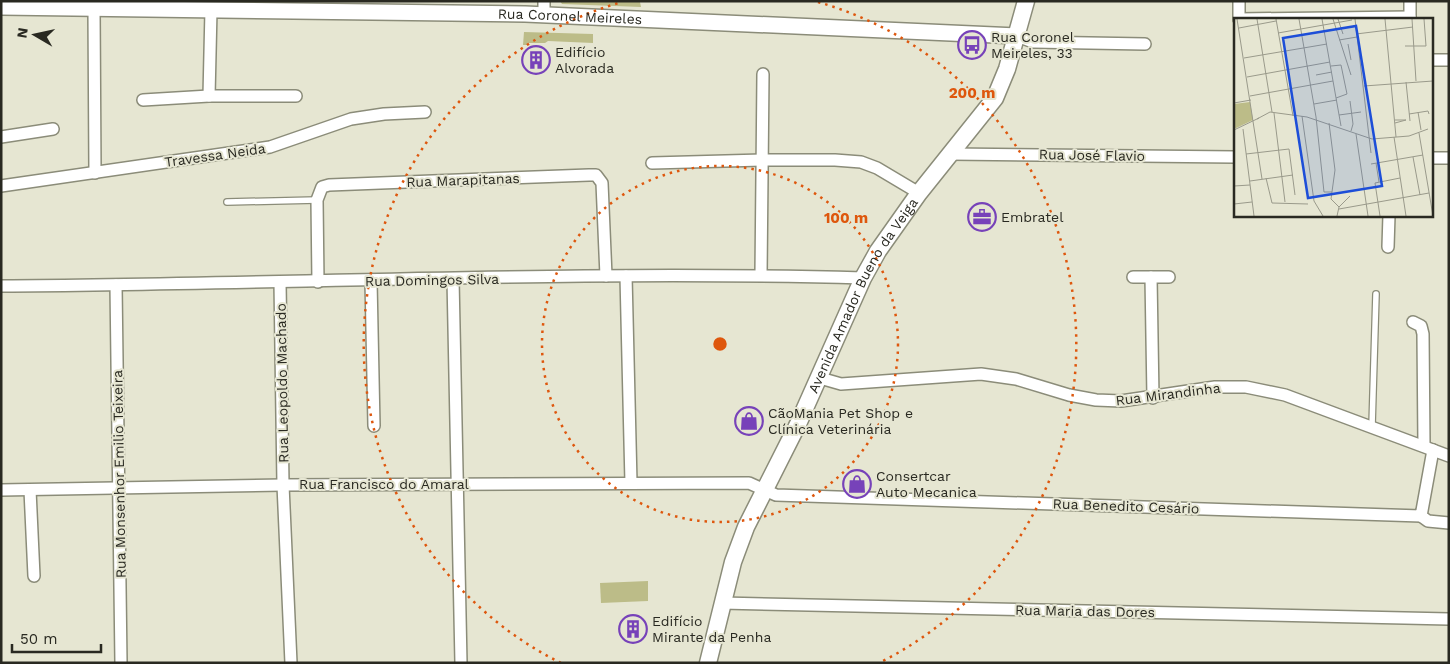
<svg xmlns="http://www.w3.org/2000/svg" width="1450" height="664" font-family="'Work Sans',sans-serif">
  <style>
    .green { fill: #bcbc88 }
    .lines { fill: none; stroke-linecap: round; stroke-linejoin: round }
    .service-casing { stroke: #8b8c79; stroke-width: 8 }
    .minor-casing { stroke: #8b8c79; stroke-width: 14 }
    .tertiary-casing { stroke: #8b8c79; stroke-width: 18 }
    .secondary-casing { stroke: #8b8c79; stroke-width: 19 }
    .service { stroke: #fff; stroke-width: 5.5 }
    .minor { stroke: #fff; stroke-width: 11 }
    .tertiary { stroke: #fff; stroke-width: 15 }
    .secondary { stroke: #fff; stroke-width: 16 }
    .ring { fill: none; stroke: #de570d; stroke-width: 2.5; stroke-dasharray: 2.5 5 }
    .labels { text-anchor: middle; stroke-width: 4; stroke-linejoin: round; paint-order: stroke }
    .street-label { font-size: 14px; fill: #292921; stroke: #e6e6d2 }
    .poi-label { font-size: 14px; fill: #292921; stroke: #e6e6d2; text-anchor: start }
    .inset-road { fill: none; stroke: #9a9a8b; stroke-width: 1 }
    .view { fill: #1d4ed8; fill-opacity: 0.15; stroke: #1d4ed8; stroke-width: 2.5 }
    .inset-edge { fill: none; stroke: #292921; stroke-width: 2.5 }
    .centre { fill: #de570d; stroke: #e6e6d2; stroke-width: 2.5 }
    .ring-label { font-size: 15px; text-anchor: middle; font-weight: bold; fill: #de570d; stroke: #e6e6d2; stroke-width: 4; stroke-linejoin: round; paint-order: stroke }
  </style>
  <rect width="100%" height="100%" fill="#e6e6d2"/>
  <!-- green -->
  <g class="green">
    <path d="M 560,1 L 640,2 L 641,7 L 562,4 Z"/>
    <path d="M 524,32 L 593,34 L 593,43 L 548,41 L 545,43 L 528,43 L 527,45 L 523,45 Z"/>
    <path d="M 648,581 L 648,601 L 601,603 L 600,583 Z"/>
  </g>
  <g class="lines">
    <defs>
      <g id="service">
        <path d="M 227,202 L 317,200"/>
        <path d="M 1372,426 L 1376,294"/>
      </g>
      <g id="minor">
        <path d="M 1239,1 L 1239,19"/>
        <path d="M 1410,1 L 1410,19"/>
        <path d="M 94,10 L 95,173"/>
        <path d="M 544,15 L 544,1"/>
        <path d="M 1239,19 L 1410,17"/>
        <path d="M 1017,36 L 1033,42 L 1145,44"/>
        <path d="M 1431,60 L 1449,60"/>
        <path d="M 209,96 L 211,10"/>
        <path d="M 143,100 L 209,96 L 296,96"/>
        <path d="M 1,137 L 53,129"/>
        <path d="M 950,154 L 1235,157"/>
        <path d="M 1431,158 L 1449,158"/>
        <path d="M 652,163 L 762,160 L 835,160 L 861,162 L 877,168 L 919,193"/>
        <path d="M 1,186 L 270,147 L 351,119 L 384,114 L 425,112"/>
        <path d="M 1388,247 L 1389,215"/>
        <path d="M 761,275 L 763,74"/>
        <path d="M 626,276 L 631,483"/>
        <path d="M 1133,277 L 1169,277"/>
        <path d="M 1151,277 L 1153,398"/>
        <path d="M 453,279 L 461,663"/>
        <path d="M 371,281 L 374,426"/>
        <path d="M 280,282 L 283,485 L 291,663"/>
        <path d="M 318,282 L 317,200 L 322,187 L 329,185 L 589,175 L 596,175 L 602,183 L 606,276"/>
        <path d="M 116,285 L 121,663"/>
        <path d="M 1,286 C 289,284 576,270 863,278"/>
        <path d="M 1413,322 L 1421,326 L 1423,334 L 1424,446"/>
        <path d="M 820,378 L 841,384 L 981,374 L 1016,379 L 1069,395 L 1096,400 L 1121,401 L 1215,387 L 1246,387 L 1285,395 L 1449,456"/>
        <path d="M 1,490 L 283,485 L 749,483 L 776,495 L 1421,516 L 1433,450"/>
        <path d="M 30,490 L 34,576"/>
        <path d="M 1421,516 L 1428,521 L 1449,523"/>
        <path d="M 722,603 L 1449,619"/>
      </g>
      <g id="tertiary">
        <path id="s1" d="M 1,7 L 525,14 L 1017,36"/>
      </g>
      <g id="secondary">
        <path id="s2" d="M 708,663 L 733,562 L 746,527 L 798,424 L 863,278 L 878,251 L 919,193 L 995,98 L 1007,69 L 1026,1"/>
      </g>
    </defs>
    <!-- service casing -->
    <use href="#service" class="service-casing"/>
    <!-- minor casing -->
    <use href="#minor" class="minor-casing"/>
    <!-- tertiary casing -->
    <use href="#tertiary" class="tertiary-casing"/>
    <!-- secondary casing -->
    <use href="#secondary" class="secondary-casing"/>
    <!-- service -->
    <use href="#service" class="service"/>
    <!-- minor -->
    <use href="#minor" class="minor"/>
    <!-- tertiary -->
    <use href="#tertiary" class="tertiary"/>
    <!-- secondary -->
    <use href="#secondary" class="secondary"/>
  </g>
  <!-- distance rings -->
  <g class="ring">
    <circle cx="720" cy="344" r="178"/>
    <path d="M561 663A356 356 0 0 1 622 2M818 2A356 356 0 0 1 879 663"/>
  </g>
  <!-- icons -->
  <defs>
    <symbol id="bus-ring" viewBox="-11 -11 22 22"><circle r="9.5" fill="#e6e6d2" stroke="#7742b9" stroke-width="1.5"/><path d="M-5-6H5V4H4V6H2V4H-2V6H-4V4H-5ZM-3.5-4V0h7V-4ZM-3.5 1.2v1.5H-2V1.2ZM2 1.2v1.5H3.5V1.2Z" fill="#7742b9"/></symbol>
    <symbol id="building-ring" viewBox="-11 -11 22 22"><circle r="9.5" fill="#e6e6d2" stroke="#7742b9" stroke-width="1.5"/><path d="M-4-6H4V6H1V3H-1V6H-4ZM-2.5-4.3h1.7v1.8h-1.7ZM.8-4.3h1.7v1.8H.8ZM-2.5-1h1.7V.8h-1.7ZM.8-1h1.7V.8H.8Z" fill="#7742b9"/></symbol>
    <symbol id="office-ring" viewBox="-11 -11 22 22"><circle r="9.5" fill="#e6e6d2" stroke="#7742b9" stroke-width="1.5"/><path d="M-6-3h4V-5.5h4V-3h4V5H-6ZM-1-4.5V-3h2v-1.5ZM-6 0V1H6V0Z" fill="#7742b9"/></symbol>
    <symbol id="shop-ring" viewBox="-11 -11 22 22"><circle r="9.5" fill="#e6e6d2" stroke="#7742b9" stroke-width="1.5"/><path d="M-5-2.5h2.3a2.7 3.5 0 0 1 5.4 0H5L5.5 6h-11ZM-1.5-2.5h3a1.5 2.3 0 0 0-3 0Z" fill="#7742b9"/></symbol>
  </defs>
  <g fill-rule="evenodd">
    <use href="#bus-ring" x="956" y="29" width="32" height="32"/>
    <use href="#building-ring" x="520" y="44" width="32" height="32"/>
    <use href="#office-ring" x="966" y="201" width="32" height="32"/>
    <use href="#shop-ring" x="733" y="405" width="32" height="32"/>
    <use href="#shop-ring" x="841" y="468" width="32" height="32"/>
    <use href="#building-ring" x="617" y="613" width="32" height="32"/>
  </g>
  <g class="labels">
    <!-- street labels -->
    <g class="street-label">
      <text dy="5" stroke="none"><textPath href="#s1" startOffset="569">Rua Coronel Meireles</textPath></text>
      <text transform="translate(215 155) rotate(-8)" y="5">Travessa Neida</text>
      <text transform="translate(1092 155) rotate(1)" y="5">Rua José Flavio</text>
      <text transform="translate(463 180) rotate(-2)" y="5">Rua Marapitanas</text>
      <text transform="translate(432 280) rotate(-1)" y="5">Rua Domingos Silva</text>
      <text dy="5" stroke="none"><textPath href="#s2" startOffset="401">Avenida Amador Bueno da Veiga</textPath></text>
      <text transform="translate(282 383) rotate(-91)" y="5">Rua Leopoldo Machado</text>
      <text transform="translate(1168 394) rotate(-7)" y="5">Rua Mirandinha</text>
      <text transform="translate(119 474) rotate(-91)" y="5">Rua Monsenhor Emilio Teixeira</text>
      <text x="384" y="489">Rua Francisco do Amaral</text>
      <text transform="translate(1126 506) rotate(2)" y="5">Rua Benedito Cesário</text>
      <text transform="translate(1085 611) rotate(1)" y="5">Rua Maria das Dores</text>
    </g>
    <!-- poi labels -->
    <g class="poi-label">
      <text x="991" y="42">Rua Coronel<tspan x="991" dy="16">Meireles, 33</tspan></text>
      <text x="555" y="57">Edifício<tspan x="555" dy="16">Alvorada</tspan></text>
      <text x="1001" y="222">Embratel</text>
      <text x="768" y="418">CãoMania Pet Shop e<tspan x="768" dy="16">Clínica Veterinária</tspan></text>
      <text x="876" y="481">Consertcar<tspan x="876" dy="16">Auto Mecanica</tspan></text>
      <text x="652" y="626">Edifício<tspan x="652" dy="16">Mirante da Penha</tspan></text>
    </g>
  </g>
  <!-- overview -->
  <g transform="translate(1234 18)">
    <rect width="199" height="199" fill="#e6e6d2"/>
    <path d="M 16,84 L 19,102 L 0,111 L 0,86 Z" fill="#bcbc88"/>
    <path class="inset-road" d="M 3,1 L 28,161M 23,1 L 38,94M 42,1 L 59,98M 65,1 L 82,99 L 90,174 L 98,174M 88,1 L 107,108M 99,1 L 117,57M 104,1 L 109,16M 121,1 L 137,135M 151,1 L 162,119M 178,1 L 182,63M 5,10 L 42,3M 44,15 L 118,2M 122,16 L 179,9M 105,22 L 123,19M 114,26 L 117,42M 171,28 L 192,28 L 190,1M 10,40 L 93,26M 97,48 L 107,47 L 113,76 L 102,80M 82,57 L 98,54M 13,59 L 96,44M 172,64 L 176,103M 130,68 L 199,63M 16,78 L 99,63M 116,83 L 119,106 L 117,113M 0,85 L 17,82M 80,86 L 103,82M 184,94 L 187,112M 40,95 L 51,184M 175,96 L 194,93 L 195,96M 105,97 L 127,94M 68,98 L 80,183 L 89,198M 23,101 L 36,94 L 73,99 L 138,121 L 175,118 L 194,111M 161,102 L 172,102 L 161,105M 95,105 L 101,152 L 97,181 L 105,189 L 103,198M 9,111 L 20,198M 0,112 L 25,100M 185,115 L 199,198M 122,116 L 134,198M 160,119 L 172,198M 12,136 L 55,131 L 61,177M 179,139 L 186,177M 142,145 L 145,164M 137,146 L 189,137M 32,160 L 38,185 L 74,186M 16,163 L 59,157M 0,168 L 16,167M 0,186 L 18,184M 105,189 L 116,178M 105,191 L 195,175M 146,198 L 141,165 L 166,160"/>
    <path class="view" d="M 122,8 L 148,168 L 74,180 L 49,20 Z"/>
    <rect width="199" height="199" class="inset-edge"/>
  </g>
  <circle cx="720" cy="344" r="8" class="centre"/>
  <g class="ring-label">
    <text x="972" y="98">200 m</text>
    <text x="846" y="223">100 m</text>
  </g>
  <!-- border -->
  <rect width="1450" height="664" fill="none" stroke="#292921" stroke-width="5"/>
  <!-- north arrow -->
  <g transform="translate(35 35) rotate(279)" stroke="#e6e6d2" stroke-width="4" paint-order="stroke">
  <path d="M0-4L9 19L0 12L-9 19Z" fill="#292921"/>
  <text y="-8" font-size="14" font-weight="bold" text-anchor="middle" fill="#292921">N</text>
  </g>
  <!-- scale -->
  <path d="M12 644v8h89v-8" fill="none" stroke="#292921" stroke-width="2.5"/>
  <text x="20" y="644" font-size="15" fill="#292921" stroke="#e6e6d2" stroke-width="4" paint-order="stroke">50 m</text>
</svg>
